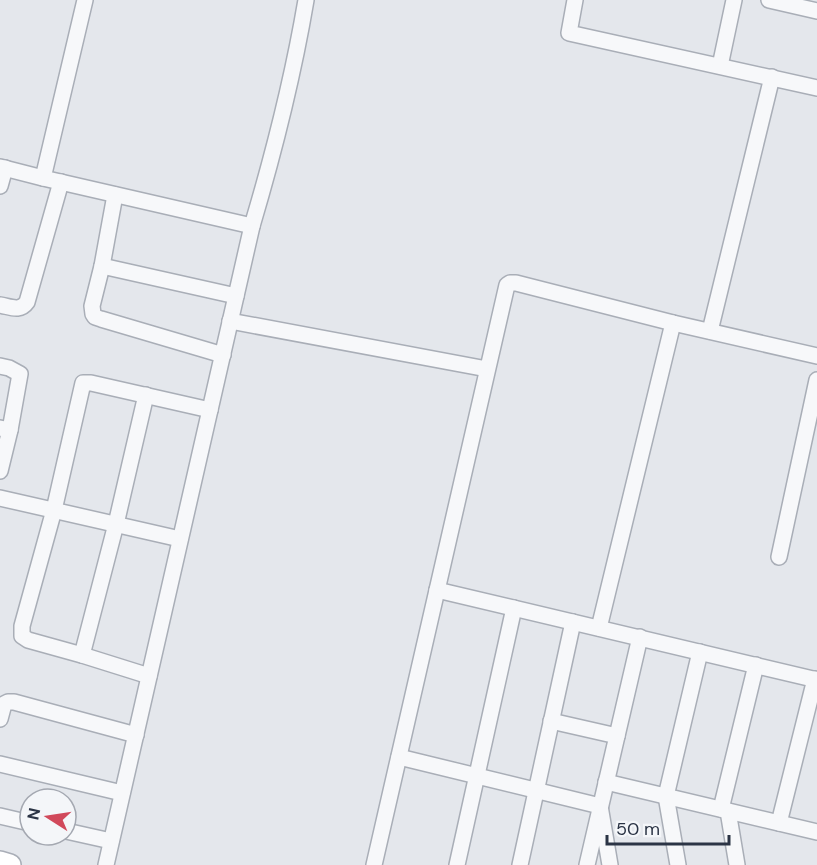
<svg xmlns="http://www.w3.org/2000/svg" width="817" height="865" font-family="'DM Sans',sans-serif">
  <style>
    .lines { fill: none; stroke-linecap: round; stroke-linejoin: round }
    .street-casing { stroke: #a9aeb7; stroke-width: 18 }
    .secondary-casing { stroke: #a9aeb7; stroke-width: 24 }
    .street { stroke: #f7f8fa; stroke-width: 15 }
    .secondary { stroke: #fff; stroke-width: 21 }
  </style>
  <rect width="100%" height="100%" fill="#e4e7ec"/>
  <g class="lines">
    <defs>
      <g id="street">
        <path d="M 575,0 L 569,33 L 817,88"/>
        <path d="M 769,0 L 817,11"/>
        <path d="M 720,66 L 734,0"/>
        <path d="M 0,167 L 43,178 L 252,226"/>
        <path d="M 43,178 L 85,0"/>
        <path d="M 0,186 L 5,168"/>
        <path d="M 115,195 L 102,266 L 92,306 L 93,314 L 95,317 L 101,319 L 223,355"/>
        <path d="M 102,266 L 236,296"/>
        <path d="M 0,305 C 11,307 20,312 27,302 L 61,182"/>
        <path d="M 230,321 L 487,369"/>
        <path d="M 710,331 L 772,77"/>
        <path d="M 0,366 L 9,368 L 20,374 L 10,430"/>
        <path d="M 0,428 L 10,430 L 0,471"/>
        <path d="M 0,498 L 180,539"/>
        <path d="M 779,557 L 817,380"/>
        <path d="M 437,590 L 817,680"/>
        <path d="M 599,628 L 673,323"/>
        <path d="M 82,655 L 116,524 L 146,395"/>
        <path d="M 149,676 L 82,655 L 28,640 L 22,636 L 22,626 L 54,510 L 83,383 L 91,383 L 210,410"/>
        <path d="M 0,719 L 4,704 L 8,702 L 14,702 L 136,735"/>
        <path d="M 551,721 L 617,736"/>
        <path d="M 399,757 L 600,806 L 610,865"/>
        <path d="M 0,764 L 122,793"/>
        <path d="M 606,782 L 817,832"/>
        <path d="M 721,809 L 756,665"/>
        <path d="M 728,811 L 737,865"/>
        <path d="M 0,816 L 30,823"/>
        <path d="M 779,823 L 815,679"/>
        <path d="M 66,831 L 111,841"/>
        <path d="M 106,865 L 252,226 C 274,152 293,77 306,0"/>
        <path d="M 374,865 L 507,285 L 510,283 L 516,283 L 673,323 L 817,356"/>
        <path d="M 457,865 L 514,608"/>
        <path d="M 520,865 L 573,622"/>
        <path d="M 587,865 L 640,637"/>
        <path d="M 678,865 L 666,796 L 700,652"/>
      </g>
      <path id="secondary" d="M 0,862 L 10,865"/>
    </defs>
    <!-- street casing -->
    <use href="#street" class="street-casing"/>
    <!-- secondary casing -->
    <use href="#secondary" class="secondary-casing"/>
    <!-- street -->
    <use href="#street" class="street"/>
    <!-- secondary -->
    <use href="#secondary" class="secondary"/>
  </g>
  <!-- north arrow -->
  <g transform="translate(48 817) rotate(282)"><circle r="28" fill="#f4f6f9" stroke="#a4a8b1" stroke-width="1.5"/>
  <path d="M0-4.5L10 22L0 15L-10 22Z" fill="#d1495b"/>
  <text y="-9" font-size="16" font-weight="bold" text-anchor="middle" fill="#2b3445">N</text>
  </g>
  <!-- scale -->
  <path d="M607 835v9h122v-9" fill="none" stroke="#2b3445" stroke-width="3"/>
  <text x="616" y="835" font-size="18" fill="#2b3445" stroke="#f4f6f9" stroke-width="4.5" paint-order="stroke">50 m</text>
</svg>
